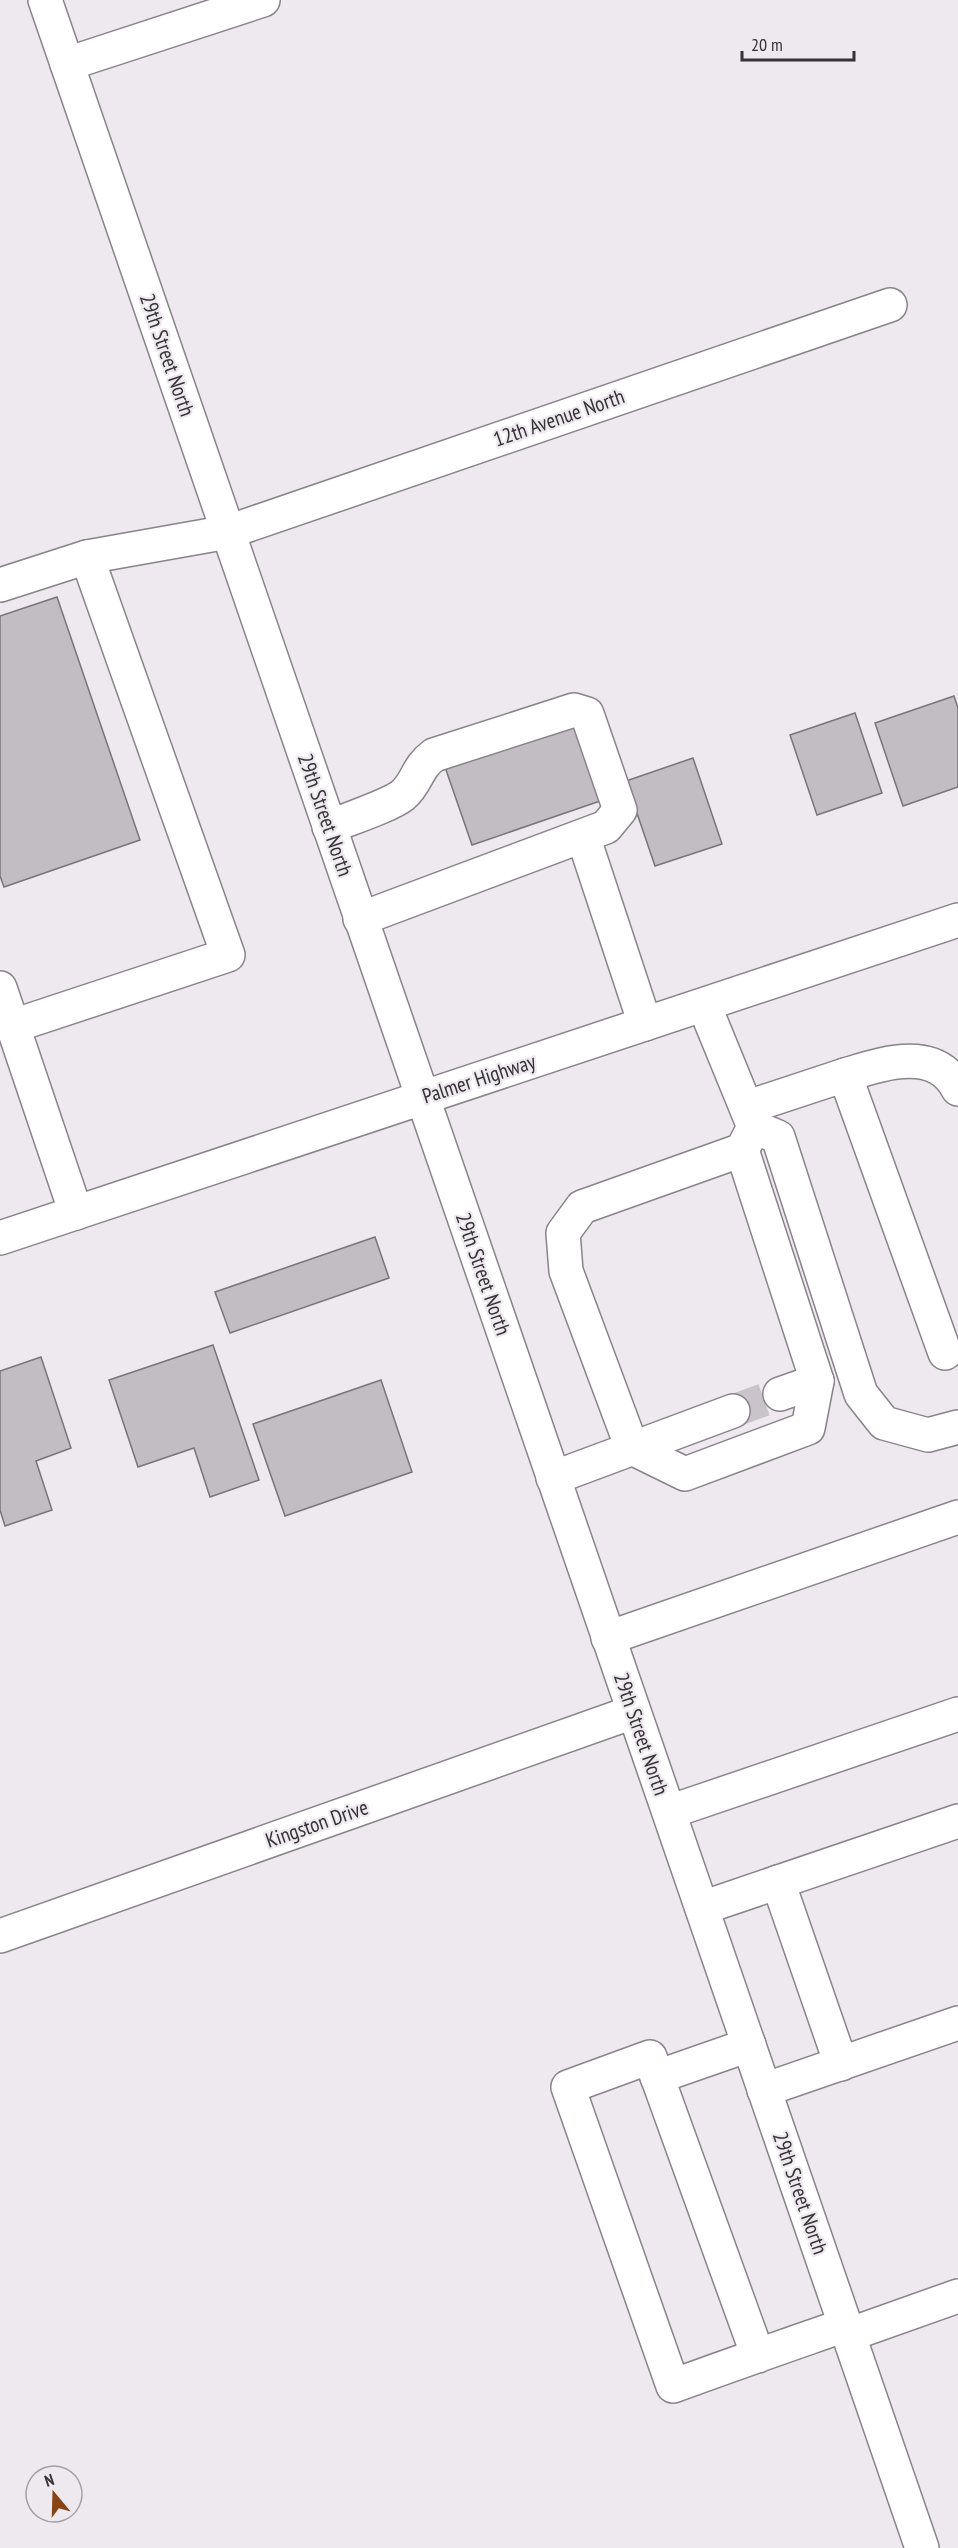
<svg xmlns="http://www.w3.org/2000/svg" width="958" height="2548" font-family="'PT Sans Narrow',sans-serif">
  <style>
    .building { fill: #c1bdc3; stroke: #787479; stroke-width: 1.5 }
    .lines { fill: none; stroke-linecap: round; stroke-linejoin: round }
    .minor-tunnel { stroke: #c8c4ca; stroke-width: 33; stroke-dasharray: 33 16; stroke-linecap: butt }
    .minor-casing { stroke: #888489; stroke-width: 36 }
    .major-casing { stroke: #888489; stroke-width: 36 }
    .minor { stroke: #fff; stroke-width: 33 }
    .major { stroke: #fff; stroke-width: 33 }
    .labels { text-anchor: middle; stroke-width: 4.5; stroke-linejoin: round; paint-order: stroke }
    .street-label { font-size: 21px; fill: #343235; stroke: #ede9ef }
  </style>
  <rect width="100%" height="100%" fill="#ede9ef"/>
  <!-- building -->
  <g class="building">
    <path d="M 57,597 L 140,840 L 4,887 L 0,876 L 0,616 Z"/>
    <path d="M 954,696 L 958,708 L 958,787 L 903,806 L 875,723 Z"/>
    <path d="M 855,713 L 882,793 L 817,815 L 790,735 Z"/>
    <path d="M 576,721 L 603,800 L 472,845 L 445,767 Z"/>
    <path d="M 693,758 L 722,844 L 655,866 L 626,781 Z"/>
    <path d="M 375,1237 L 389,1278 L 230,1333 L 215,1292 Z"/>
    <path d="M 213,1345 L 259,1480 L 210,1497 L 194,1448 L 138,1467 L 109,1380 Z"/>
    <path d="M 41,1357 L 71,1448 L 36,1461 L 52,1510 L 5,1526 L 0,1510 L 0,1371 Z"/>
    <path d="M 381,1380 L 412,1472 L 285,1516 L 253,1424 Z"/>
  </g>
  <g class="lines">
    <!-- minor-tunnel -->
    <path class="minor-tunnel" d="M 733,1411 L 780,1394"/>
    <defs>
      <g id="minor">
        <path d="M 45,0 L 922,2548"/>
        <path d="M 67,64 L 263,0"/>
        <path d="M 87,557 L 228,532 L 890,305"/>
        <path d="M 0,585 L 87,557 L 228,955 L 13,1026"/>
        <path d="M 329,827 C 348,819 389,806 403,795 C 418,782 416,768 434,755 L 574,710 L 587,714 L 620,810 L 606,827 L 360,919"/>
        <path d="M 583,836 L 645,1024"/>
        <path d="M 0,988 L 76,1213"/>
        <path d="M 704,1005 L 754,1127 L 742,1150 L 582,1207 L 563,1233 L 566,1271 L 632,1448 L 685,1474 L 808,1428 L 817,1381"/>
        <path d="M 845,1075 C 882,1064 935,1045 958,1089"/>
        <path d="M 748,1107 L 845,1075 L 945,1353"/>
        <path d="M 754,1127 L 778,1137 L 861,1394 L 884,1423 L 928,1435 L 958,1427"/>
        <path d="M 742,1150 L 817,1381 L 780,1394"/>
        <path d="M 553,1478 L 733,1411"/>
        <path d="M 608,1638 L 958,1517"/>
        <path d="M 669,1812 L 958,1714"/>
        <path d="M 778,1882 L 841,2064"/>
        <path d="M 702,1908 L 958,1821"/>
        <path d="M 0,1936 L 633,1712"/>
        <path d="M 657,2077 L 749,2045"/>
        <path d="M 764,2090 L 958,2023"/>
        <path d="M 848,2335 L 958,2296"/>
        <path d="M 758,2356 L 650,2057 L 568,2087 L 673,2386 C 730,2365 788,2345 845,2325"/>
      </g>
      <path id="major" d="M 0,1238 L 958,920"/>
    </defs>
    <!-- minor casing -->
    <use href="#minor" class="minor-casing"/>
    <!-- major casing -->
    <use href="#major" class="major-casing"/>
    <!-- minor -->
    <use href="#minor" class="minor"/>
    <!-- major -->
    <use href="#major" class="major"/>
  </g>
  <g class="labels">
    <!-- street labels -->
    <g class="street-label">
      <text transform="translate(167 355) rotate(71)" y="7">29th Street North</text>
      <text transform="translate(559 418) rotate(-19)" y="7">12th Avenue North</text>
      <text transform="translate(325 815) rotate(71)" y="7">29th Street North</text>
      <text transform="translate(479 1079) rotate(-18)" y="7">Palmer Highway</text>
      <text transform="translate(483 1274) rotate(71)" y="7">29th Street North</text>
      <text transform="translate(641 1734) rotate(71)" y="7">29th Street North</text>
      <text transform="translate(317 1824) rotate(-19)" y="7">Kingston Drive</text>
      <text transform="translate(800 2193) rotate(71)" y="7">29th Street North</text>
    </g>
  </g>
  <!-- north arrow -->
  <g transform="translate(54 2494) rotate(341)"><circle r="28" fill="#ede9ef" stroke="#a3a0a5" stroke-width="1.5"/>
  <path d="M0-4.5L10 22L0 15L-10 22Z" fill="#874515"/>
  <text y="-9" font-size="16" font-weight="bold" text-anchor="middle" fill="#343235">N</text>
  </g>
  <!-- scale -->
  <path d="M742 51v9h112v-9" fill="none" stroke="#343235" stroke-width="3"/>
  <text x="751" y="51" font-size="18" fill="#343235" stroke="#ede9ef" stroke-width="4.5" paint-order="stroke">20 m</text>
</svg>
